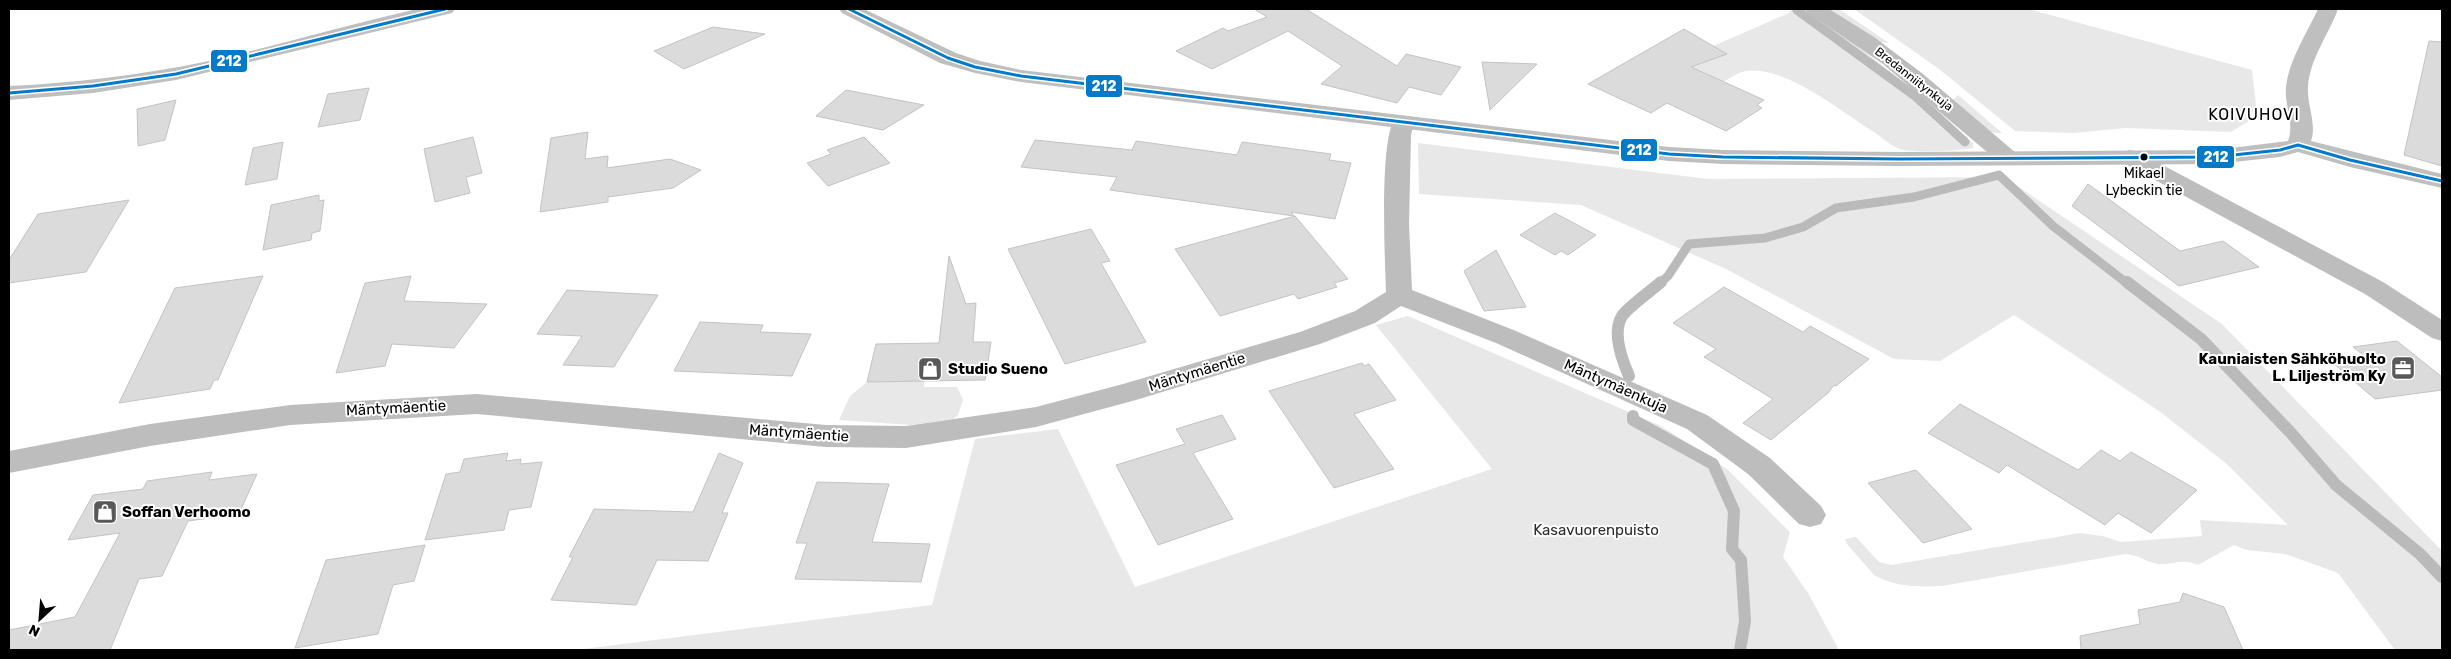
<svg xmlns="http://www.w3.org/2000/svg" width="2451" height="659" font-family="Rubik,sans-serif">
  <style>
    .green { fill: #e8e8e8 }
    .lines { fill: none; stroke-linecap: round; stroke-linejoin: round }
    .stream-far1 { stroke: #bababa; stroke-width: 9 }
    .stream { stroke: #bababa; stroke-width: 12 }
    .building { fill: #dbdbdb; stroke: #c3c3c3 }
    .street { fill: #bdbdbd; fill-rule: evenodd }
    .secondary { fill: #bfbfbf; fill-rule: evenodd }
    .bus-1-casing { stroke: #fff; stroke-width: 6 }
    .bus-1 { stroke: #007ac9; stroke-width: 3 }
    .bus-dot { fill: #000; stroke: #fff; stroke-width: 2 }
    .labels { text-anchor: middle; stroke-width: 4; stroke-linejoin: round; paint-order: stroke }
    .far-street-label { font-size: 12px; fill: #000; stroke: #fff }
    .bus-label { font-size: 14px; fill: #000; stroke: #fff }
    .poi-label { font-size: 15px; font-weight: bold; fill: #000; stroke: #fff; text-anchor: start }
    .street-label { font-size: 15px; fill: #000; stroke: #fff }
    .park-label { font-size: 15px; fill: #2c2c2c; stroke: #fff }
    .neighbourhood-label { font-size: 16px; letter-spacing: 1px; fill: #000; stroke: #fff }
    .line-badge { stroke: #fff; stroke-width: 2 }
    .badge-label { font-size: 14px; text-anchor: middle; font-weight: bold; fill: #fff }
  </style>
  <rect width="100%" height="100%" fill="#fff"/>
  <!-- green -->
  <g class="green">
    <path d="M 1791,9 L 1801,9 C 1864,47 1919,93 1973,143 L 1973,148 C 1960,151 1912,153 1900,149 C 1891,146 1881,137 1874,132 C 1841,112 1787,66 1747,71 C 1738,72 1731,78 1723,82 L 1663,71 L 1713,46 L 1789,13 Z"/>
    <path d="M 1827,9 L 1839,9 L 1889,43 L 1877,42 Z"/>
    <path d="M 1854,9 L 2028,9 L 2252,70 L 2256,105 L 2249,121 L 2231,132 L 2125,128 L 2074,133 L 2015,131 L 1939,69 Z"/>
    <path d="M 1958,95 L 2002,133 C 1984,136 1965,111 1953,100 Z"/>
    <path d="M 1418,143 L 1708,179 L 2004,177 L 2222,324 L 2442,551 L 2442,650 L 2395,650 L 2338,573 L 2285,554 L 2247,550 L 2234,545 L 2198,565 C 2183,558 2174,565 2159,564 C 2148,563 2139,555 2125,554 L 1942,586 C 1917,587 1896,587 1874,575 L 1847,544 L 1845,539 L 1856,537 L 1879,562 L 1891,565 L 2080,533 L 2102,536 L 2121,542 L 2202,536 L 2200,520 L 2288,525 L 2228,465 L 2159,411 L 2014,315 L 1940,361 L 1894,359 L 1726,269 L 1581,205 L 1419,194 Z"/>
    <path d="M 1408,316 L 1661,426 L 1727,469 L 1790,532 L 1783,557 L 1808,593 L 1839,650 L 575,650 L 932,605 L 975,439 L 1058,429 L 1135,587 L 1492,469 L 1376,325 Z"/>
    <path d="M 924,381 L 924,387 L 957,387 L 963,400 L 958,415 L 953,419 L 911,425 L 839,420 L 850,396 L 867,382 Z"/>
  </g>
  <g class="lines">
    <!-- stream-far1 -->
    <g class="stream-far1">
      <path d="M 1797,10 L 1915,96 L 1965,142"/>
      <path d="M 1659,284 L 1668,276 L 1689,244 L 1765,238 L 1803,227 L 1836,208 L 1914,197 L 1999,175 L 2053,226 L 2128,284"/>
    </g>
    <!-- stream -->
    <g class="stream">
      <path d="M 2127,282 L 2201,339 L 2291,433 L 2336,485 L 2420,554 L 2442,577"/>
      <path d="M 1629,376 C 1622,360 1612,332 1622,316 C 1628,307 1652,290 1661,282"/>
      <path d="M 1633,416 L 1633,420 L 1713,464 L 1734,511 L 1732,549 L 1741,560 L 1745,621 L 1740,650"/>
    </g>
  </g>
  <!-- building -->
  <g class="building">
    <path d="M 1254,9 L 1306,9 L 1397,66 L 1406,54 L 1461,67 L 1441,95 L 1409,87 L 1397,103 L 1321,84 L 1342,66 L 1288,31 L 1212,69 L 1176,51 L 1223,28 L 1228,31 L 1267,17 Z"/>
    <path d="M 713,27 L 765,34 L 684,69 L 654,51 Z"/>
    <path d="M 1684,29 L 1727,54 L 1691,67 L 1764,100 L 1757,105 L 1762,108 L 1726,131 L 1667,103 L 1651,113 L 1588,84 Z"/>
    <path d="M 2429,41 L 2442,42 L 2442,166 L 2404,155 Z"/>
    <path d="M 1482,62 L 1537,64 L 1490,110 Z"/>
    <path d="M 369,88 L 360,120 L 318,127 L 328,94 Z"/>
    <path d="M 846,90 L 924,105 L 883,130 L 816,116 Z"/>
    <path d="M 176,100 L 165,140 L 138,146 L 137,109 Z"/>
    <path d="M 588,132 L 585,159 L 608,156 L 607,168 L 670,159 L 701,170 L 673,188 L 608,197 L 608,202 L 540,212 L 551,138 Z"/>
    <path d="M 473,137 L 482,173 L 466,177 L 470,193 L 435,202 L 424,149 Z"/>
    <path d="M 864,137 L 890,163 L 828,186 L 807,163 L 831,154 L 827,150 Z"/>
    <path d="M 1035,140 L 1132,150 L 1136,141 L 1237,155 L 1242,142 L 1331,154 L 1329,160 L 1351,163 L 1335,219 L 1291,212 L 1294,216 L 1110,190 L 1117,177 L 1021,167 Z"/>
    <path d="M 283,142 L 277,179 L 245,185 L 253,148 Z"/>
    <path d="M 2088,184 L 2180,251 L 2223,241 L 2259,267 L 2179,286 L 2072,206 Z"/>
    <path d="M 319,195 L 319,201 L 324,200 L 320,231 L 312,233 L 311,240 L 263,250 L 271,205 Z"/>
    <path d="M 129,200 L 86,272 L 9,283 L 9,260 L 38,214 Z"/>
    <path d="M 1555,213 L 1596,235 L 1568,255 L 1561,251 L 1555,255 L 1520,235 Z"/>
    <path d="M 1295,216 L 1348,279 L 1334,283 L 1337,287 L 1298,299 L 1294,294 L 1220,316 L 1175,249 Z"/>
    <path d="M 1091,229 L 1110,261 L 1101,263 L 1146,342 L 1065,364 L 1008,249 Z"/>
    <path d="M 1496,250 L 1526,307 L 1484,311 L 1464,271 Z"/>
    <path d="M 949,256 L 966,304 L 976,303 L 973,342 L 991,342 L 985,380 L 867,382 L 876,344 L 939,343 Z"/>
    <path d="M 263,276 L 218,380 L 214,380 L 210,389 L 119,403 L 175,288 Z"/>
    <path d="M 411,276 L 404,301 L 487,304 L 454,348 L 392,344 L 385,366 L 336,373 L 365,283 Z"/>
    <path d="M 1724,287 L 1803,332 L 1810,326 L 1869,359 L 1836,386 L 1834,385 L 1828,393 L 1771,440 L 1743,423 L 1773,399 L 1704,357 L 1716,349 L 1673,323 Z"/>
    <path d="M 567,290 L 658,295 L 614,367 L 563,365 L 582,336 L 537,334 Z"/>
    <path d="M 700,322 L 763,325 L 760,332 L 811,334 L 792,376 L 674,371 Z"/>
    <path d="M 2397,341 L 2442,377 L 2442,390 L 2375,399 L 2333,363 L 2367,358 L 2353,347 Z"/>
    <path d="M 1362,363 L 1364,366 L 1369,364 L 1396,400 L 1354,414 L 1394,469 L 1334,488 L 1269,391 Z"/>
    <path d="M 1960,404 L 2078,470 L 2101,450 L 2120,461 L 2131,452 L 2197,490 L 2151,533 L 2118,513 L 2105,525 L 2007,465 L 1999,473 L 1928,433 Z"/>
    <path d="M 1222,415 L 1236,439 L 1193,453 L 1233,519 L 1158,545 L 1116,465 L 1185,444 L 1176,429 Z"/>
    <path d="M 508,453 L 506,461 L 521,459 L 520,464 L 542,462 L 531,507 L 509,510 L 504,530 L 425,540 L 446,474 L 460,472 L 464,459 Z"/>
    <path d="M 719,453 L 743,463 L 722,513 L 728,513 L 708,561 L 657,560 L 636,605 L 551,600 L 573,557 L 569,557 L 594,509 L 693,512 Z"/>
    <path d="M 1916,470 L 1972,529 L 1923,543 L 1868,483 Z"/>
    <path d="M 212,472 L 209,480 L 257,474 L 239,514 L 188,521 L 162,576 L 139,579 L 110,650 L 9,650 L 9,630 L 75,617 L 120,533 L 68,540 L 93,495 L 143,489 L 147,481 Z"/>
    <path d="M 817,482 L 889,484 L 872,542 L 930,544 L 921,582 L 795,579 L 807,543 L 796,543 Z"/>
    <path d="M 425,545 L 414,581 L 393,585 L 378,634 L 295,648 L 326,560 Z"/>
    <path d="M 2183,593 L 2224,607 L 2243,650 L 2081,650 L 2080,636 L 2140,624 L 2138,610 L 2180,602 Z"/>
  </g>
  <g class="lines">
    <!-- street -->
    <g class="street">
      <path d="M 1805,9 L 1829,9 L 1874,37 L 1923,74 L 2016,153 L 2020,158 L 2016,163 L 2008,165 L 2000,163 L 1883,64 L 1808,13 Z"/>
      <path d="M 1403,116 L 1411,118 L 1414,123 L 1411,135 L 1409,224 L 1412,290 L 1516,331 L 1707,415 L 1770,458 L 1821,506 L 1826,515 L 1821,524 L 1810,527 L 1799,524 L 1748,474 L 1687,429 L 1496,343 L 1401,306 L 1375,323 L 1320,344 L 1136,400 L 1036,427 L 906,448 L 826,447 L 477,414 L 290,425 L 150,446 L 9,473 L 9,451 L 150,424 L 290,405 L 477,394 L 826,425 L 906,426 L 1036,407 L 1123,384 L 1300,332 L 1355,311 L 1386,292 C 1385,259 1379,141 1395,118 Z"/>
      <path d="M 2130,150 L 2138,152 L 2383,282 L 2442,320 L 2442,341 L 2432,338 L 2365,294 L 2122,162 L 2118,157 L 2122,152 Z"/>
    </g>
    <!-- secondary -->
    <g class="secondary">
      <path d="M 417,9 L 455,9 L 452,13 L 176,80 L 93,93 L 9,100 L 9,86 C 75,83 140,75 204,62 C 276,46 346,25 417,9 Z"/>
      <path d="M 839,9 L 864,9 L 956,53 L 980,61 L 1021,70 L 1669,147 L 1723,150 L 1899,152 L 2215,150 L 2288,141 C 2295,123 2284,105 2286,87 C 2289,60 2307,33 2318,9 L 2338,9 C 2329,34 2309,60 2308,88 C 2307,106 2317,124 2311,141 L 2442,174 L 2442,188 L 2350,167 L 2298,152 L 2280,157 L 2215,164 L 1899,166 L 1723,164 L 1669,161 L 1021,82 L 975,73 L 940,63 L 842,13 Z"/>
    </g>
    <defs>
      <g id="bus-1">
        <path d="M 849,9 L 948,58 L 975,67 L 1021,76 L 1669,154 L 1723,157 L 1899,159 L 2215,157 L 2280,150 L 2298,145 L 2350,160 L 2442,181"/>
        <path d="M 9,93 L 93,86 L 176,74 L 445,9"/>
      </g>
    </defs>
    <!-- bus-1 casing -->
    <use href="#bus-1" class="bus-1-casing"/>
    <!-- bus-1 -->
    <use href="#bus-1" class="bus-1"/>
  </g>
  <!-- icons -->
  <defs>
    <symbol id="office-square" viewBox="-11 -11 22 22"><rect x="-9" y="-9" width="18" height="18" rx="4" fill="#595959" stroke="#fff"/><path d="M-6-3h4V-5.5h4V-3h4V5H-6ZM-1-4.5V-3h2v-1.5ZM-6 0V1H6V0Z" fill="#fff"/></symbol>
    <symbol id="shop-square" viewBox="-11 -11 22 22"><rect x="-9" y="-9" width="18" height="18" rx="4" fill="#595959" stroke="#fff"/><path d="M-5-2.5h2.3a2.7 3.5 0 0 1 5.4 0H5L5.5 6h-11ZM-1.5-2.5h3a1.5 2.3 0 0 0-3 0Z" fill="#fff"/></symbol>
  </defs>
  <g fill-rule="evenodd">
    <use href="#office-square" x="2389" y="354" width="28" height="28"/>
    <use href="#shop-square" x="916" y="355" width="28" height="28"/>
    <use href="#shop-square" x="91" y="498" width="28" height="28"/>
  </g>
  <!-- markers -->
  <circle class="bus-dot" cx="2144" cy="157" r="4.5"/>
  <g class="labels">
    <!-- far-street labels -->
    <g class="far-street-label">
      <text transform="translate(1914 79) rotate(38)" y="4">Bredanniitynkuja</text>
    </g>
    <!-- bus labels -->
    <g class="bus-label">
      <text x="2144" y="178">Mikael<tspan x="2144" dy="17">Lybeckin tie</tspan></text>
    </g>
    <!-- poi labels -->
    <g class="poi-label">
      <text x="2386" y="364" text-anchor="end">Kauniaisten Sähköhuolto<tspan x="2386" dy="17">L. Liljeström Ky</tspan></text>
      <text x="948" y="374">Studio Sueno</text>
      <text x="122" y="517">Soffan Verhoomo</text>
    </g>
    <!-- street labels -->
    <g class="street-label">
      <text transform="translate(1197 372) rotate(-17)" y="5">Mäntymäentie</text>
      <text transform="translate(1616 386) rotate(24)" y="5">Mäntymäenkuja</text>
      <text transform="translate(396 408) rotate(-3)" y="5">Mäntymäentie</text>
      <text transform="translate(799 433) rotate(4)" y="5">Mäntymäentie</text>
    </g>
    <!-- park labels -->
    <g class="park-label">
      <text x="1596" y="535">Kasavuorenpuisto</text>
    </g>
    <!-- neighbourhood labels -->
    <g class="neighbourhood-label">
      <text x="2254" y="120">KOIVUHOVI</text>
    </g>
  </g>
  <g class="line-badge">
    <rect x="210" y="49" width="38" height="24" rx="5" fill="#007ac9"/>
    <rect x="1085" y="74" width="38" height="24" rx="5" fill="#007ac9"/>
    <rect x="1620" y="138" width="38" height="24" rx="5" fill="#007ac9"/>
    <rect x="2196" y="145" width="39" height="24" rx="5" fill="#007ac9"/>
  </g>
  <g class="badge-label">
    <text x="229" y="66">212</text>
    <text x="1104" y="91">212</text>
    <text x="1639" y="155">212</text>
    <text x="2216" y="162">212</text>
  </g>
  <!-- border -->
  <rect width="2451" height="659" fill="none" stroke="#000000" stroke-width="20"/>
  <!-- north arrow -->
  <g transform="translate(40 619) rotate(206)" stroke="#ffffff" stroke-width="4" paint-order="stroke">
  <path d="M0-4L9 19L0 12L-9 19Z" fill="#000000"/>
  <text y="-8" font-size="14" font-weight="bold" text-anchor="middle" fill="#000000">N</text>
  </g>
</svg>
